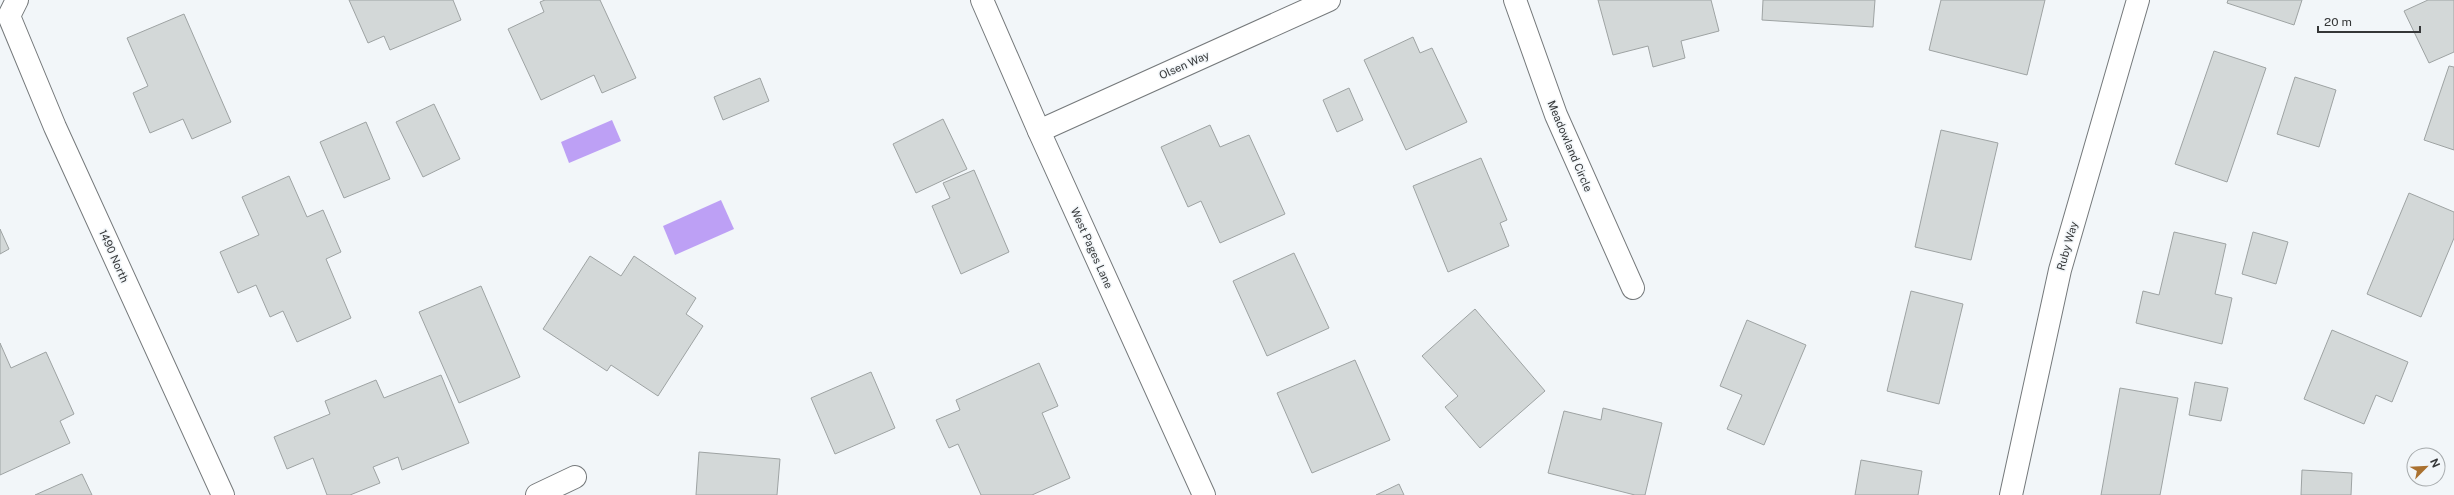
<svg xmlns="http://www.w3.org/2000/svg" width="2454" height="495" font-family="'Public Sans',sans-serif">
  <style>
    .water { fill: #bda0f5 }
    .building { fill: #d3d8d8; stroke: #9ea3a3 }
    .lines { fill: none; stroke-linecap: round; stroke-linejoin: round }
    .minor-casing { stroke: #75797b; stroke-width: 24 }
    .tertiary-casing { stroke: #75797b; stroke-width: 24 }
    .minor { stroke: #fff; stroke-width: 22 }
    .tertiary { stroke: #fff; stroke-width: 22 }
    .labels { text-anchor: middle; stroke-width: 3; stroke-linejoin: round; paint-order: stroke }
    .street-label { font-size: 11px; fill: #353738; stroke: #f2f6f9 }
  </style>
  <rect width="100%" height="100%" fill="#f2f6f9"/>
  <!-- water -->
  <g class="water">
    <path d="M 612,120 L 621,141 L 569,163 L 561,142 Z"/>
    <path d="M 721,200 L 734,229 L 675,255 L 663,226 Z"/>
  </g>
  <!-- building -->
  <g class="building">
    <path d="M 349,0 L 453,0 L 461,20 L 390,50 L 384,36 L 368,43 Z"/>
    <path d="M 545,0 L 600,0 L 636,78 L 602,93 L 594,75 L 541,100 L 508,29 L 544,12 L 540,2 Z"/>
    <path d="M 1598,0 L 1711,0 L 1719,31 L 1681,41 L 1685,58 L 1653,67 L 1648,46 L 1613,55 Z"/>
    <path d="M 1763,0 L 1875,0 L 1873,27 L 1762,20 Z"/>
    <path d="M 1941,0 L 2045,0 L 2027,75 L 1929,50 Z"/>
    <path d="M 2228,0 L 2302,0 L 2294,25 L 2227,3 Z"/>
    <path d="M 2428,0 L 2454,0 L 2454,52 L 2429,63 L 2404,11 Z"/>
    <path d="M 184,14 L 231,122 L 192,139 L 183,119 L 150,133 L 133,93 L 148,86 L 127,38 Z"/>
    <path d="M 1413,37 L 1420,53 L 1432,48 L 1467,122 L 1406,150 L 1364,60 Z"/>
    <path d="M 2214,51 L 2266,68 L 2227,182 L 2175,164 Z"/>
    <path d="M 2449,66 L 2454,67 L 2454,150 L 2424,140 Z"/>
    <path d="M 2295,77 L 2336,90 L 2319,147 L 2277,134 Z"/>
    <path d="M 760,78 L 769,101 L 723,120 L 714,97 Z"/>
    <path d="M 1349,88 L 1363,120 L 1337,132 L 1323,100 Z"/>
    <path d="M 434,104 L 460,159 L 423,177 L 396,122 Z"/>
    <path d="M 943,119 L 967,169 L 916,193 L 893,144 Z"/>
    <path d="M 366,122 L 390,179 L 344,198 L 320,142 Z"/>
    <path d="M 1210,125 L 1220,147 L 1249,135 L 1285,214 L 1220,243 L 1201,201 L 1188,207 L 1161,147 Z"/>
    <path d="M 1941,130 L 1998,143 L 1971,260 L 1915,247 Z"/>
    <path d="M 1481,158 L 1507,220 L 1500,223 L 1509,246 L 1448,272 L 1413,186 Z"/>
    <path d="M 974,170 L 1009,252 L 961,274 L 932,206 L 950,198 L 943,183 Z"/>
    <path d="M 289,176 L 307,217 L 323,210 L 341,252 L 326,259 L 351,318 L 297,342 L 283,311 L 270,317 L 256,285 L 238,293 L 220,252 L 259,235 L 242,197 Z"/>
    <path d="M 2409,193 L 2454,212 L 2454,238 L 2421,317 L 2367,294 Z"/>
    <path d="M 0,229 L 9,249 L 0,254 Z"/>
    <path d="M 2174,232 L 2226,244 L 2215,294 L 2232,298 L 2222,344 L 2136,323 L 2143,291 L 2159,295 Z"/>
    <path d="M 2253,232 L 2288,242 L 2276,284 L 2242,274 Z"/>
    <path d="M 1294,253 L 1329,328 L 1267,356 L 1233,281 Z"/>
    <path d="M 590,256 L 621,276 L 634,256 L 696,298 L 686,314 L 703,326 L 658,396 L 611,365 L 607,371 L 543,329 Z"/>
    <path d="M 481,286 L 520,377 L 459,403 L 419,312 Z"/>
    <path d="M 1911,291 L 1963,304 L 1939,404 L 1887,391 Z"/>
    <path d="M 1475,309 L 1545,391 L 1480,448 L 1445,407 L 1458,396 L 1422,356 Z"/>
    <path d="M 1747,320 L 1806,345 L 1764,445 L 1727,429 L 1742,395 L 1720,386 Z"/>
    <path d="M 2332,330 L 2408,362 L 2392,402 L 2376,395 L 2364,424 L 2304,399 Z"/>
    <path d="M 0,343 L 11,368 L 46,352 L 74,414 L 60,421 L 70,443 L 0,475 Z"/>
    <path d="M 1355,360 L 1390,440 L 1312,473 L 1277,393 Z"/>
    <path d="M 1039,363 L 1058,406 L 1042,413 L 1070,478 L 1032,495 L 981,495 L 958,444 L 949,448 L 936,420 L 960,410 L 956,400 Z"/>
    <path d="M 871,372 L 895,428 L 835,454 L 811,398 Z"/>
    <path d="M 441,375 L 469,443 L 402,470 L 398,457 L 373,467 L 380,483 L 350,495 L 327,495 L 313,458 L 287,469 L 274,437 L 330,414 L 325,401 L 376,380 L 384,398 Z"/>
    <path d="M 2195,382 L 2228,388 L 2221,421 L 2189,415 Z"/>
    <path d="M 2120,388 L 2178,398 L 2160,495 L 2101,495 Z"/>
    <path d="M 1603,408 L 1662,423 L 1645,495 L 1635,495 L 1548,473 L 1564,411 L 1601,420 Z"/>
    <path d="M 699,452 L 780,459 L 777,495 L 696,495 Z"/>
    <path d="M 1861,460 L 1922,471 L 1918,495 L 1855,495 Z"/>
    <path d="M 2302,470 L 2352,473 L 2351,495 L 2301,495 Z"/>
    <path d="M 82,474 L 92,495 L 35,495 Z"/>
    <path d="M 1399,484 L 1404,495 L 1376,495 Z"/>
  </g>
  <g class="lines">
    <defs>
      <g id="minor">
        <path d="M 17,0 L 9,16 L 55,127 L 223,495"/>
        <path d="M 1515,0 L 1556,115 L 1633,288"/>
        <path d="M 1039,131 L 1329,0"/>
        <path d="M 537,495 L 575,477"/>
        <path d="M 2011,495 L 2060,270 L 2138,0"/>
      </g>
      <path id="tertiary" d="M 982,0 L 1039,131 L 1204,495"/>
    </defs>
    <!-- minor casing -->
    <use href="#minor" class="minor-casing"/>
    <!-- tertiary casing -->
    <use href="#tertiary" class="tertiary-casing"/>
    <!-- minor -->
    <use href="#minor" class="minor"/>
    <!-- tertiary -->
    <use href="#tertiary" class="tertiary"/>
  </g>
  <g class="labels">
    <!-- street labels -->
    <g class="street-label">
      <text transform="translate(1184 65) rotate(-24)" y="4">Olsen Way</text>
      <text transform="translate(1570 146) rotate(67)" y="4">Meadowland Circle</text>
      <text transform="translate(2067 246) rotate(-74)" y="4">Ruby Way</text>
      <text transform="translate(1092 248) rotate(66)" y="4">West Pages Lane</text>
      <text transform="translate(114 256) rotate(66)" y="4">1490 North</text>
    </g>
  </g>
  <!-- north arrow -->
  <g transform="translate(2426 467) rotate(66)"><circle r="19" fill="#f2f6f9" stroke="#a6aaac"/>
  <path d="M0-3L7 15L0 10L-7 15Z" fill="#aa7130"/>
  <text y="-6" font-size="11" font-weight="bold" text-anchor="middle" fill="#353738">N</text>
  </g>
  <!-- scale -->
  <path d="M2318 26v6h102v-6" fill="none" stroke="#353738" stroke-width="2"/>
  <text x="2324" y="26" font-size="12" fill="#353738" stroke="#f2f6f9" stroke-width="3" paint-order="stroke">20 m</text>
</svg>
